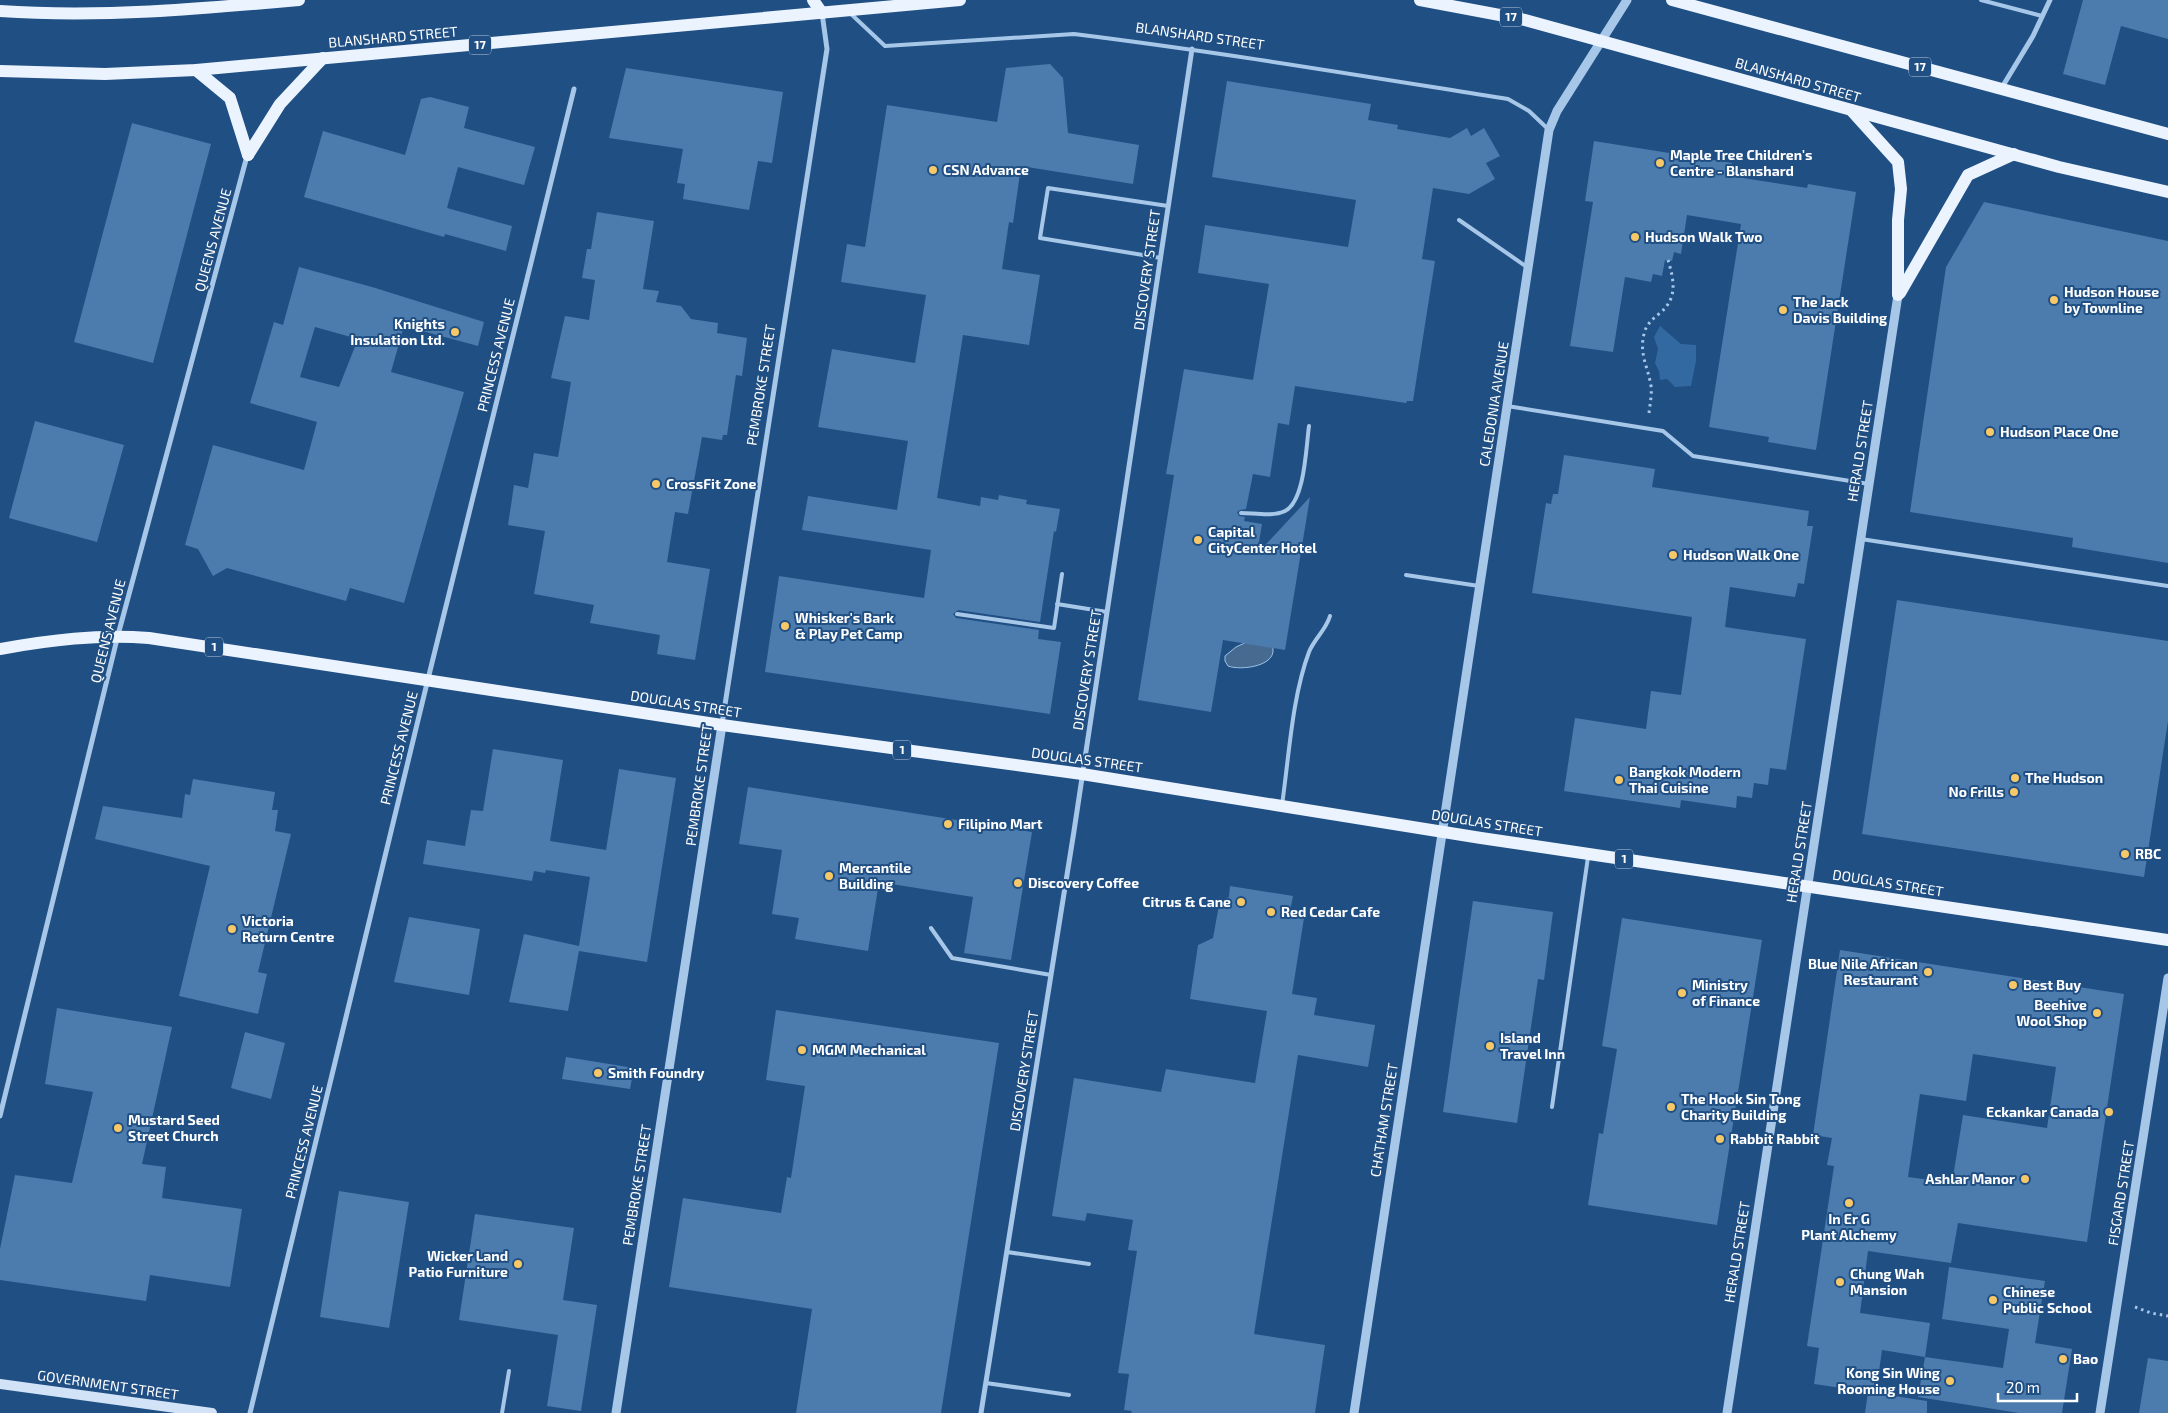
<svg xmlns="http://www.w3.org/2000/svg" width="2168" height="1413" font-family="'Exo 2',sans-serif">
  <style>
    .green { fill: #3369a1 }
    .water { fill: #476a90; stroke: #9bc3eb }
    .building { fill: #4c7bae; fill-rule: evenodd }
    .lines { fill: none; stroke-linecap: round; stroke-linejoin: round }
    .path { stroke: #a7c7e9; stroke-width: 3; stroke-dasharray: 2.5 4; stroke-linecap: butt }
    .service { stroke: #a7c7e9; stroke-width: 4 }
    .minor { stroke: #a7c7e9; stroke-width: 5 }
    .tertiary { stroke: #a7c7e9; stroke-width: 9 }
    .secondary { stroke: #d2e3f7; stroke-width: 10 }
    .primary { stroke: #eaf3fe; stroke-width: 12 }
    .poi-dot { fill: #f7c867; stroke: #204f84; stroke-width: 2 }
    .labels { text-anchor: middle; stroke-width: 4; stroke-linejoin: round; paint-order: stroke }
    .shield { fill: #204f84; stroke: #bccada; stroke-width: 1 }
    .shield-label { font-size: 12px; font-weight: bold; fill: #fff }
    .street-label { font-size: 14px; fill: #fff; stroke: #204f84 }
    .poi-label { font-size: 14px; font-weight: bold; fill: #fff; stroke: #204f84; text-anchor: start }
  </style>
  <rect width="100%" height="100%" fill="#204f84"/>
  <!-- green -->
  <path class="green" d="M 1660,326 L 1681,344 L 1696,345 L 1696,361 L 1691,386 L 1675,387 L 1667,379 L 1660,380 L 1659,371 L 1655,363 L 1658,349 L 1654,337 Z"/>
  <!-- water -->
  <path class="water" d="M 1247,642 L 1272,645 C 1280,666 1241,671 1228,666 L 1225,661 L 1225,656 L 1236,647 Z"/>
  <!-- building -->
  <g class="building">
    <path d="M 2083,0 L 2168,0 L 2168,39 L 2121,26 L 2105,85 L 2063,74 Z"/>
    <path d="M 1050,64 L 1063,78 L 1068,133 L 1139,145 L 1133,184 L 1021,166 L 1013,223 L 1009,222 L 1002,269 L 1040,275 L 1029,345 L 963,335 L 937,498 L 980,506 L 981,497 L 998,500 L 999,495 L 1027,500 L 1026,504 L 1060,509 L 1056,532 L 1054,531 L 1040,622 L 958,610 L 953,614 L 956,618 L 1039,630 L 1038,639 L 1061,642 L 1050,714 L 765,672 L 779,576 L 924,598 L 931,550 L 802,530 L 808,496 L 897,510 L 908,441 L 818,427 L 832,349 L 915,363 L 926,295 L 841,282 L 847,244 L 865,247 L 887,105 L 997,122 L 1006,68 Z"/>
    <path d="M 626,68 L 783,92 L 772,163 L 758,161 L 749,210 L 683,199 L 685,184 L 677,183 L 683,149 L 609,138 Z"/>
    <path d="M 1227,81 L 1371,104 L 1368,120 L 1398,125 L 1397,129 L 1450,138 L 1467,128 L 1471,136 L 1484,128 L 1500,156 L 1486,163 L 1495,179 L 1469,194 L 1433,188 L 1422,259 L 1435,261 L 1413,401 L 1407,401 L 1406,403 L 1295,386 L 1289,425 L 1278,423 L 1270,477 L 1253,474 L 1246,509 L 1240,510 L 1237,512 L 1239,516 L 1245,517 L 1244,521 L 1262,524 L 1257,554 L 1310,497 L 1285,650 L 1223,640 L 1211,712 L 1138,700 L 1174,475 L 1166,474 L 1184,369 L 1253,380 L 1269,284 L 1198,273 L 1205,225 L 1348,247 L 1356,200 L 1212,177 Z"/>
    <path d="M 430,97 L 469,107 L 464,128 L 535,147 L 524,185 L 458,167 L 447,208 L 512,226 L 506,251 L 445,234 L 444,237 L 304,197 L 323,131 L 405,155 L 421,99 Z"/>
    <path d="M 132,123 L 211,144 L 153,363 L 74,342 Z"/>
    <path d="M 1594,141 L 1732,163 L 1730,176 L 1807,188 L 1808,184 L 1856,192 L 1816,450 L 1768,442 L 1769,437 L 1709,427 L 1741,224 L 1687,215 L 1681,254 L 1674,252 L 1672,261 L 1665,260 L 1662,276 L 1653,274 L 1651,282 L 1625,277 L 1613,352 L 1570,346 L 1593,202 L 1585,201 Z"/>
    <path d="M 1984,202 L 2168,241 L 2168,563 L 2072,547 L 2073,538 L 1910,512 L 1946,267 Z"/>
    <path d="M 597,212 L 654,221 L 643,289 L 659,291 L 656,302 L 681,306 L 691,319 L 718,323 L 717,333 L 747,338 L 742,376 L 736,375 L 727,435 L 723,435 L 722,440 L 702,437 L 688,514 L 675,512 L 667,562 L 710,569 L 695,660 L 657,654 L 660,635 L 590,623 L 594,605 L 534,594 L 545,531 L 508,525 L 514,485 L 528,488 L 534,453 L 558,457 L 571,382 L 551,378 L 565,316 L 589,320 L 595,280 L 582,278 L 587,249 L 591,249 Z"/>
    <path d="M 299,267 L 372,287 L 484,322 L 478,346 L 404,326 L 391,372 L 464,392 L 404,603 L 350,588 L 346,601 L 227,568 L 213,576 L 198,549 L 185,545 L 213,445 L 304,470 L 317,422 L 250,403 L 274,322 L 283,325 ZM 315,327 L 358,339 L 339,387 L 300,377 Z"/>
    <path d="M 35,421 L 124,445 L 97,542 L 9,518 Z"/>
    <path d="M 1564,455 L 1655,469 L 1652,487 L 1809,511 L 1807,526 L 1813,526 L 1804,584 L 1798,583 L 1795,597 L 1730,587 L 1725,627 L 1806,639 L 1786,770 L 1770,768 L 1768,785 L 1754,783 L 1752,798 L 1737,796 L 1736,808 L 1681,800 L 1680,808 L 1564,791 L 1575,718 L 1646,729 L 1651,691 L 1681,695 L 1692,617 L 1532,593 L 1546,503 L 1551,504 L 1553,494 L 1558,494 Z"/>
    <path d="M 1897,600 L 2168,641 L 2168,721 L 2144,877 L 1862,834 Z"/>
    <path d="M 493,749 L 563,760 L 550,841 L 606,850 L 619,769 L 676,778 L 647,962 L 579,951 L 568,1011 L 509,1002 L 524,934 L 579,946 L 590,877 L 546,870 L 545,873 L 534,871 L 532,881 L 423,864 L 427,840 L 465,846 L 471,810 L 483,811 Z"/>
    <path d="M 193,779 L 275,792 L 272,810 L 278,810 L 275,831 L 291,834 L 258,972 L 267,974 L 258,1014 L 179,996 L 210,866 L 95,839 L 103,806 L 182,818 L 185,794 L 190,795 Z"/>
    <path d="M 748,787 L 1032,832 L 1011,960 L 964,953 L 973,897 L 879,882 L 868,951 L 795,939 L 799,918 L 772,914 L 782,850 L 739,844 Z"/>
    <path d="M 1230,886 L 1293,896 L 1289,916 L 1304,918 L 1292,994 L 1317,998 L 1314,1015 L 1375,1025 L 1368,1067 L 1298,1055 L 1254,1334 L 1325,1345 L 1315,1413 L 1131,1413 L 1132,1411 L 1124,1410 L 1129,1374 L 1118,1373 L 1137,1251 L 1128,1250 L 1133,1220 L 1087,1213 L 1085,1221 L 1052,1216 L 1074,1078 L 1161,1092 L 1166,1069 L 1255,1083 L 1267,1011 L 1190,999 L 1198,945 L 1213,938 L 1219,905 L 1222,900 L 1229,897 Z"/>
    <path d="M 1473,901 L 1553,912 L 1544,980 L 1538,979 L 1517,1123 L 1443,1112 Z"/>
    <path d="M 409,917 L 480,929 L 469,995 L 394,982 Z"/>
    <path d="M 1622,918 L 1762,940 L 1717,1225 L 1588,1205 L 1599,1133 L 1603,1134 L 1617,1049 L 1602,1046 Z"/>
    <path d="M 1840,950 L 2124,994 L 2087,1242 L 1958,1223 L 1951,1263 L 1868,1251 L 1860,1313 L 1930,1323 L 1925,1357 L 1882,1350 L 1876,1393 L 1814,1384 L 1819,1348 L 1807,1346 L 1834,1166 L 1827,1165 L 1832,1138 L 1813,1135 ZM 1973,1054 L 2056,1067 L 2047,1128 L 1963,1115 L 1952,1183 L 1908,1177 L 1920,1094 L 1966,1101 Z"/>
    <path d="M 57,1008 L 172,1027 L 142,1164 L 166,1167 L 162,1198 L 242,1209 L 230,1287 L 150,1275 L 146,1301 L 0,1280 L 0,1249 L 15,1175 L 72,1183 L 93,1092 L 45,1084 Z"/>
    <path d="M 776,1010 L 999,1043 L 941,1413 L 796,1413 L 812,1309 L 669,1287 L 683,1198 L 781,1213 L 787,1177 L 791,1178 L 805,1086 L 766,1080 Z"/>
    <path d="M 245,1032 L 285,1043 L 271,1099 L 231,1088 Z"/>
    <path d="M 566,1057 L 634,1068 L 630,1089 L 562,1079 Z"/>
    <path d="M 339,1191 L 409,1202 L 389,1328 L 320,1317 Z"/>
    <path d="M 475,1214 L 574,1228 L 563,1300 L 597,1305 L 581,1411 L 547,1406 L 558,1335 L 459,1320 Z"/>
    <path d="M 1949,1267 L 2045,1281 L 2035,1343 L 2072,1349 L 2062,1413 L 2019,1413 L 1918,1397 L 1925,1357 L 2003,1368 L 2009,1329 L 1942,1319 Z"/>
    <path d="M 2148,1358 L 2168,1361 L 2168,1413 L 2139,1413 Z"/>
    <path d="M 1868,1392 L 1927,1401 L 1927,1413 L 1865,1413 Z"/>
  </g>
  <g class="lines">
    <!-- path -->
    <g class="path">
      <path d="M 1649,413 C 1650,404 1652,395 1651,386 C 1648,367 1639,354 1644,334 C 1646,324 1653,319 1660,313 C 1678,298 1674,280 1668,260"/>
      <path d="M 2135,1307 L 2151,1313 L 2168,1316"/>
    </g>
    <!-- service -->
    <g class="service">
      <path d="M 1981,0 L 2042,16"/>
      <path d="M 851,14 L 885,46 L 1074,34 C 1219,52 1363,76 1508,99 L 1529,111 L 1548,129"/>
      <path d="M 1459,220 L 1527,267"/>
      <path d="M 1161,258 L 1040,238 L 1048,188 L 1168,206"/>
      <path d="M 1507,406 L 1663,431 L 1693,456 L 1869,484"/>
      <path d="M 1241,513 C 1254,513 1273,517 1285,511 C 1305,501 1306,447 1309,426"/>
      <path d="M 1861,539 L 2168,586"/>
      <path d="M 1406,575 L 1479,586"/>
      <path d="M 1057,604 L 1107,612"/>
      <path d="M 957,614 L 1054,628 L 1062,574"/>
      <path d="M 1282,805 C 1289,757 1292,697 1309,652 C 1314,639 1326,630 1330,616"/>
      <path d="M 931,928 L 952,958 L 1051,975"/>
      <path d="M 1552,1107 L 1588,857"/>
      <path d="M 1007,1252 L 1089,1264"/>
      <path d="M 986,1383 L 1069,1395"/>
      <path d="M 502,1413 L 509,1371"/>
    </g>
    <!-- minor -->
    <g class="minor">
      <path d="M 2001,89 L 2033,36 L 2050,0"/>
      <path d="M 722,724 L 827,49 L 822,13"/>
      <path d="M 0,1116 L 118,635 L 247,156"/>
      <path d="M 250,1413 L 428,679 L 574,89"/>
      <path d="M 981,1413 L 1074,831 L 1192,49"/>
    </g>
    <!-- tertiary -->
    <g class="tertiary">
      <path d="M 616,1413 L 722,725"/>
      <path d="M 1354,1413 L 1549,130 L 1557,111 L 1627,0"/>
      <path d="M 1727,1413 L 1898,295"/>
      <path d="M 2100,1413 L 2168,978"/>
    </g>
    <!-- secondary -->
    <path class="secondary" d="M 0,1384 L 212,1413"/>
    <!-- primary -->
    <g class="primary">
      <path d="M 813,0 L 822,13"/>
      <path d="M 1420,0 L 1521,19 L 2059,167 L 2168,192"/>
      <path d="M 1672,0 L 2168,134"/>
      <path d="M 0,11 C 99,18 200,9 299,0"/>
      <path d="M 196,70 L 230,98 L 248,155"/>
      <path d="M 0,71 L 105,74 L 196,70 L 960,0"/>
      <path d="M 1851,110 L 1898,162 L 1901,189 L 1898,220 L 1898,295"/>
      <path d="M 248,155 L 280,104 L 323,58"/>
      <path d="M 1900,293 L 1968,175 L 2014,154"/>
      <path d="M 0,649 C 50,640 98,634 149,638 L 722,725 L 1082,774 L 1481,838 L 2168,940"/>
    </g>
  </g>
  <!-- markers -->
  <g class="poi-dot">
    <circle cx="1660" cy="163" r="5"/>
    <circle cx="933" cy="170" r="5"/>
    <circle cx="1635" cy="237" r="5"/>
    <circle cx="2054" cy="300" r="5"/>
    <circle cx="1783" cy="310" r="5"/>
    <circle cx="455" cy="332" r="5"/>
    <circle cx="1990" cy="432" r="5"/>
    <circle cx="656" cy="484" r="5"/>
    <circle cx="1198" cy="540" r="5"/>
    <circle cx="1673" cy="555" r="5"/>
    <circle cx="785" cy="626" r="5"/>
    <circle cx="2015" cy="778" r="5"/>
    <circle cx="1619" cy="780" r="5"/>
    <circle cx="2014" cy="792" r="5"/>
    <circle cx="948" cy="824" r="5"/>
    <circle cx="2125" cy="854" r="5"/>
    <circle cx="829" cy="876" r="5"/>
    <circle cx="1018" cy="883" r="5"/>
    <circle cx="1241" cy="902" r="5"/>
    <circle cx="1271" cy="912" r="5"/>
    <circle cx="232" cy="929" r="5"/>
    <circle cx="1928" cy="972" r="5"/>
    <circle cx="2013" cy="985" r="5"/>
    <circle cx="1682" cy="993" r="5"/>
    <circle cx="2097" cy="1013" r="5"/>
    <circle cx="1490" cy="1046" r="5"/>
    <circle cx="802" cy="1050" r="5"/>
    <circle cx="598" cy="1073" r="5"/>
    <circle cx="1671" cy="1107" r="5"/>
    <circle cx="2109" cy="1112" r="5"/>
    <circle cx="118" cy="1128" r="5"/>
    <circle cx="1720" cy="1139" r="5"/>
    <circle cx="2025" cy="1179" r="5"/>
    <circle cx="1849" cy="1203" r="5"/>
    <circle cx="518" cy="1264" r="5"/>
    <circle cx="1840" cy="1282" r="5"/>
    <circle cx="1993" cy="1300" r="5"/>
    <circle cx="2063" cy="1359" r="5"/>
    <circle cx="1950" cy="1381" r="5"/>
  </g>
  <g class="labels">
    <!-- shield labels -->
    <g class="shield">
      <rect x="1500" y="7.5" width="22" height="19" rx="4"/>
      <rect x="469" y="35.5" width="22" height="19" rx="4"/>
      <rect x="1909" y="57.5" width="22" height="19" rx="4"/>
      <rect x="205" y="637.5" width="18" height="19" rx="4"/>
      <rect x="893" y="740.5" width="18" height="19" rx="4"/>
      <rect x="1615" y="849.5" width="18" height="19" rx="4"/>
    </g>
    <g class="shield-label">
      <text x="1511" y="21">17</text>
      <text x="480" y="49">17</text>
      <text x="1920" y="71">17</text>
      <text x="214" y="651">1</text>
      <text x="902" y="754">1</text>
      <text x="1624" y="863">1</text>
    </g>
    <!-- street labels -->
    <g class="street-label">
      <text transform="translate(1200 36) rotate(8)" y="5">BLANSHARD STREET</text>
      <text transform="translate(393 37) rotate(-5)" y="5">BLANSHARD STREET</text>
      <text transform="translate(1798 80) rotate(16)" y="5">BLANSHARD STREET</text>
      <text transform="translate(213 240) rotate(-75)" y="5">QUEENS AVENUE</text>
      <text transform="translate(1147 270) rotate(-82)" y="5">DISCOVERY STREET</text>
      <text transform="translate(496 355) rotate(-76)" y="5">PRINCESS AVENUE</text>
      <text transform="translate(761 385) rotate(-81)" y="5">PEMBROKE STREET</text>
      <text transform="translate(1494 404) rotate(-81)" y="5">CALEDONIA AVENUE</text>
      <text transform="translate(1860 451) rotate(-81)" y="5">HERALD STREET</text>
      <text transform="translate(108 631) rotate(-76)" y="5">QUEENS AVENUE</text>
      <text transform="translate(1087 670) rotate(-81)" y="5">DISCOVERY STREET</text>
      <text transform="translate(686 704) rotate(9)" y="5">DOUGLAS STREET</text>
      <text transform="translate(399 748) rotate(-76)" y="5">PRINCESS AVENUE</text>
      <text transform="translate(1087 760) rotate(8)" y="5">DOUGLAS STREET</text>
      <text transform="translate(699 785) rotate(-82)" y="5">PEMBROKE STREET</text>
      <text transform="translate(1487 823) rotate(9)" y="5">DOUGLAS STREET</text>
      <text transform="translate(1799 852) rotate(-81)" y="5">HERALD STREET</text>
      <text transform="translate(1888 883) rotate(9)" y="5">DOUGLAS STREET</text>
      <text transform="translate(1024 1071) rotate(-81)" y="5">DISCOVERY STREET</text>
      <text transform="translate(1384 1120) rotate(-81)" y="5">CHATHAM STREET</text>
      <text transform="translate(304 1142) rotate(-76)" y="5">PRINCESS AVENUE</text>
      <text transform="translate(637 1185) rotate(-81)" y="5">PEMBROKE STREET</text>
      <text transform="translate(2121 1193) rotate(-81)" y="5">FISGARD STREET</text>
      <text transform="translate(1737 1252) rotate(-81)" y="5">HERALD STREET</text>
      <text transform="translate(108 1385) rotate(8)" y="5">GOVERNMENT STREET</text>
    </g>
    <!-- poi labels -->
    <g class="poi-label">
      <text x="1670" y="160">Maple Tree Children's<tspan x="1670" dy="16">Centre - Blanshard</tspan></text>
      <text x="943" y="175">CSN Advance</text>
      <text x="1645" y="242">Hudson Walk Two</text>
      <text x="2064" y="297">Hudson House<tspan x="2064" dy="16">by Townline</tspan></text>
      <text x="1793" y="307">The Jack<tspan x="1793" dy="16">Davis Building</tspan></text>
      <text x="445" y="329" text-anchor="end">Knights<tspan x="445" dy="16">Insulation Ltd.</tspan></text>
      <text x="2000" y="437">Hudson Place One</text>
      <text x="666" y="489">CrossFit Zone</text>
      <text x="1208" y="537">Capital<tspan x="1208" dy="16">CityCenter Hotel</tspan></text>
      <text x="1683" y="560">Hudson Walk One</text>
      <text x="795" y="623">Whisker's Bark<tspan x="795" dy="16">&amp; Play Pet Camp</tspan></text>
      <text x="1629" y="777">Bangkok Modern<tspan x="1629" dy="16">Thai Cuisine</tspan></text>
      <text x="2025" y="783">The Hudson</text>
      <text x="2004" y="797" text-anchor="end">No Frills</text>
      <text x="958" y="829">Filipino Mart</text>
      <text x="2135" y="859">RBC</text>
      <text x="839" y="873">Mercantile<tspan x="839" dy="16">Building</tspan></text>
      <text x="1028" y="888">Discovery Coffee</text>
      <text x="1231" y="907" text-anchor="end">Citrus &amp; Cane</text>
      <text x="1281" y="917">Red Cedar Cafe</text>
      <text x="242" y="926">Victoria<tspan x="242" dy="16">Return Centre</tspan></text>
      <text x="1918" y="969" text-anchor="end">Blue Nile African<tspan x="1918" dy="16">Restaurant</tspan></text>
      <text x="1692" y="990">Ministry<tspan x="1692" dy="16">of Finance</tspan></text>
      <text x="2023" y="990">Best Buy</text>
      <text x="2087" y="1010" text-anchor="end">Beehive<tspan x="2087" dy="16">Wool Shop</tspan></text>
      <text x="1500" y="1043">Island<tspan x="1500" dy="16">Travel Inn</tspan></text>
      <text x="812" y="1055">MGM Mechanical</text>
      <text x="608" y="1078">Smith Foundry</text>
      <text x="1681" y="1104">The Hook Sin Tong<tspan x="1681" dy="16">Charity Building</tspan></text>
      <text x="2099" y="1117" text-anchor="end">Eckankar Canada</text>
      <text x="128" y="1125">Mustard Seed<tspan x="128" dy="16">Street Church</tspan></text>
      <text x="1730" y="1144">Rabbit Rabbit</text>
      <text x="2015" y="1184" text-anchor="end">Ashlar Manor</text>
      <text x="1849" y="1224" text-anchor="middle">In Er G<tspan x="1849" dy="16">Plant Alchemy</tspan></text>
      <text x="508" y="1261" text-anchor="end">Wicker Land<tspan x="508" dy="16">Patio Furniture</tspan></text>
      <text x="1850" y="1279">Chung Wah<tspan x="1850" dy="16">Mansion</tspan></text>
      <text x="2003" y="1297">Chinese<tspan x="2003" dy="16">Public School</tspan></text>
      <text x="2073" y="1364">Bao</text>
      <text x="1940" y="1378" text-anchor="end">Kong Sin Wing<tspan x="1940" dy="16">Rooming House</tspan></text>
    </g>
  </g>
  <!-- scale -->
  <path d="M1998 1393v8h79v-8" fill="none" stroke="#ffffff" stroke-width="2.5"/>
  <text x="2006" y="1393" font-size="15" fill="#ffffff" stroke="#204f84" stroke-width="4" paint-order="stroke">20 m</text>
</svg>
